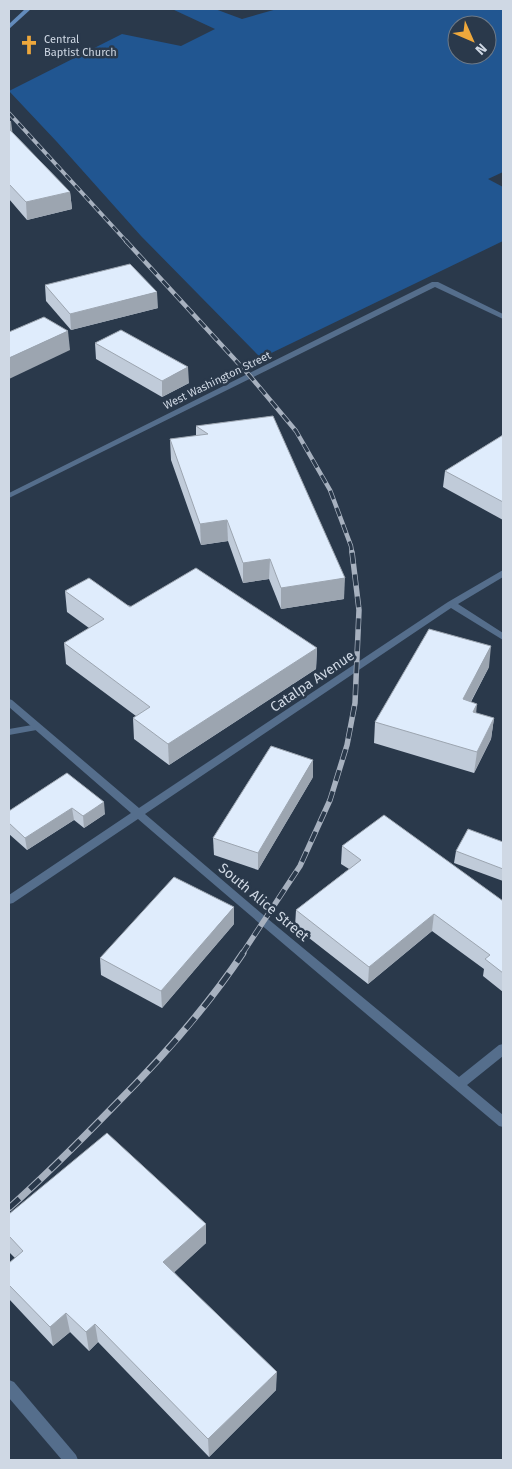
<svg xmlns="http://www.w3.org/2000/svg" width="512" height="1469" font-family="'Fira Sans',sans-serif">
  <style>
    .green { fill: #215691; fill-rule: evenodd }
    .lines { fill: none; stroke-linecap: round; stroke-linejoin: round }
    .lane { fill: #556e8c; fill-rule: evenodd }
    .street { fill: #556e8c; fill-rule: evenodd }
    .secondary { fill: #638bbb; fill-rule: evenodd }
    .rail-far3-casing { stroke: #a7b1bf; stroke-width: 4 }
    .rail-far2-casing { stroke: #a7b1bf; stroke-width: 4.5 }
    .rail-far1-casing { stroke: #a7b1bf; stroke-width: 5.5 }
    .rail-casing { stroke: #a7b1bf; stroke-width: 7 }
    .rail-far3 { stroke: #2a394b; stroke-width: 2.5; stroke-dasharray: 7; stroke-linecap: butt }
    .rail-far2 { stroke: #2a394b; stroke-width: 3; stroke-dasharray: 9; stroke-linecap: butt }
    .rail-far1 { stroke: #2a394b; stroke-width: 4; stroke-dasharray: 11; stroke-linecap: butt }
    .rail { stroke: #2a394b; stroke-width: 5; stroke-dasharray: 14; stroke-linecap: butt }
    .wall { fill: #c0cbd9 }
    .shaded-wall { fill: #9ca5b0 }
    .building { fill: #dfecfc; stroke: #9ca5b0 }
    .labels { text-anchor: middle; stroke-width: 5; stroke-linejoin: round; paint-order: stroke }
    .far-poi-label { font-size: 11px; fill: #cfd8e4; stroke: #2a394b; text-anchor: start }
    .far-street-label { font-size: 11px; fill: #cfd8e4; stroke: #2a394b }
    .street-label { font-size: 14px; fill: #cfd8e4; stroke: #2a394b }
  </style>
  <rect width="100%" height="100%" fill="#2a394b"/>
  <!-- green -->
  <path class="green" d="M 172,9 L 215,9 L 242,19 L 277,9 L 503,9 L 503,172 L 488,179 L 503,187 L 503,241 L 261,358 L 141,236 L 57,142 L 9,91 L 122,34 L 181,46 L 215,29 ZM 457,25 L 487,25 L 487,55 L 457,55 Z"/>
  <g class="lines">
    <!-- lane -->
    <path class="lane" d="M 38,724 L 43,727 L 42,729 L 9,735 L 9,729 Z"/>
    <!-- street -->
    <g class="street">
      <path d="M 432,282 L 438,282 L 503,314 L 503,319 L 435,287 L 9,498 L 9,493 Z"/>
      <path d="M 503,570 L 503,577 L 458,604 L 503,633 L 503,640 L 451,608 L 145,814 L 268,919 L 459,1077 L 499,1045 L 503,1044 L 503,1056 L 467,1085 L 503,1115 L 503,1127 L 499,1126 C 378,1024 257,922 138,819 L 13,903 L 9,904 L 9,895 L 131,813 L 9,707 L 9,699 L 12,700 L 139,808 L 448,602 Z"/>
      <path d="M 9,1380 L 14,1382 L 76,1455 L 78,1460 L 62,1460 L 9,1398 Z"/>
    </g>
    <!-- secondary -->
    <path class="secondary" d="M 25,9 L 31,9 L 9,29 L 9,24 Z"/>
    <defs>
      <path id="rail-far3" d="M 9,113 L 127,242"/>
      <path id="rail-far2" d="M 126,241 L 250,376 L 296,431 L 330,490 L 351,546 L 352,553"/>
      <path id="rail-far1" d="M 242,954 L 300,866 L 330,800 L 347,745 L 355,703 L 359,610 L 352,552"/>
      <path id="rail" d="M 9,1208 C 45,1176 79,1142 113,1107 C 162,1058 205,1010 243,953"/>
    </defs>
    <!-- rail-far3 casing -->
    <use href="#rail-far3" class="rail-far3-casing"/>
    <!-- rail-far2 casing -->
    <use href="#rail-far2" class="rail-far2-casing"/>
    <!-- rail-far1 casing -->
    <use href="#rail-far1" class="rail-far1-casing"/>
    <!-- rail casing -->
    <use href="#rail" class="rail-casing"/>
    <!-- rail-far3 -->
    <use href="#rail-far3" class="rail-far3"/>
    <!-- rail-far2 -->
    <use href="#rail-far2" class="rail-far2"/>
    <!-- rail-far1 -->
    <use href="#rail-far1" class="rail-far1"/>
    <!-- rail -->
    <use href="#rail" class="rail"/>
  </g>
  <!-- wall -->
  <g class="wall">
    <path d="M 9,118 L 12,132 L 70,192 L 72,209 L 27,220 L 9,199 Z"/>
    <path d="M 45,285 L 158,308 L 71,330 L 46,301 Z"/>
    <path d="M 95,343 L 189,383 L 162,397 L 96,359 Z"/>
    <path d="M 273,416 L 344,599 L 281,609 L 269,579 L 243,583 L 228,541 L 201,545 L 171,460 L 170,439 L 196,436 L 196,426 Z"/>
    <path d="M 503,435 L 503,520 L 443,487 L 445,471 Z"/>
    <path d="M 65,591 L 317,648 L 316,669 L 169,765 L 134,739 L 133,718 L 136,716 L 66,664 L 64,643 L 89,628 L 67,612 Z"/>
    <path d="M 489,667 L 471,702 L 476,713 L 494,718 L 491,739 L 474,773 L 374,743 L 375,722 Z"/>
    <path d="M 67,773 L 105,814 L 84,828 L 74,820 L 27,850 L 9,834 L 9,811 Z"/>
    <path d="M 313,777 L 258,870 L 214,855 L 213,838 Z"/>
    <path d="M 503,842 L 503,881 L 454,863 L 456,851 Z"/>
    <path d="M 342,846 L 503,901 L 503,992 L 483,976 L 484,969 L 432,931 L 368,984 L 295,927 L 296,910 L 349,869 L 341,864 Z"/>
    <path d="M 234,924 L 162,1008 L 101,975 L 100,958 Z"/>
    <path d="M 9,1214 L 206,1224 L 206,1243 L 174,1272 L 276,1390 L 209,1457 L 98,1342 L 89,1351 L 70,1332 L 53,1346 L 9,1299 L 9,1263 L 15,1258 L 9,1252 Z"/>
  </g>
  <!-- shaded-wall -->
  <g class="shaded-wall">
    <path d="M 9,121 L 11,121 L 13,137 L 9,138 Z"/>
    <path d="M 70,192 L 72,209 L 27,220 L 26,202 Z"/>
    <path d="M 157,292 L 158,308 L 71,330 L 70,314 Z"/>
    <path d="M 68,331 L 70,350 L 9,379 L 9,358 Z"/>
    <path d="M 188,367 L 189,383 L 162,397 L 162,381 Z"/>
    <path d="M 227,520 L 228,541 L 201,545 L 200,524 Z"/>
    <path d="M 270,559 L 269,579 L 243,583 L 243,563 Z"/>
    <path d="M 345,578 L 344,599 L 281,609 L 281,588 Z"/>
    <path d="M 491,646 L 489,667 L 461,720 L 463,699 Z"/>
    <path d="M 317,648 L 316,669 L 169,765 L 168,744 Z"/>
    <path d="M 477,704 L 475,725 L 473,712 Z"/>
    <path d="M 494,718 L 491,739 L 474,773 L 477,752 Z"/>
    <path d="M 313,760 L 313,777 L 258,870 L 258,853 Z"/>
    <path d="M 104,802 L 105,814 L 84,828 L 83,816 Z"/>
    <path d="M 72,808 L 74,820 L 27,850 L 25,838 Z"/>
    <path d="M 234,907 L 234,924 L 162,1008 L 161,991 Z"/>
    <path d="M 434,914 L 432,931 L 368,984 L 369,967 Z"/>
    <path d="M 206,1224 L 206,1243 L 165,1281 L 163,1262 Z"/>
    <path d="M 66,1313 L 70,1332 L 53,1346 L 50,1327 Z"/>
    <path d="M 95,1324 L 98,1342 L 89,1351 L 86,1332 Z"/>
    <path d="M 277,1372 L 276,1390 L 209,1457 L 208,1439 Z"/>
  </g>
  <!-- building -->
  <g class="building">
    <path d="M 9,129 L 70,192 L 26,202 L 9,184 Z"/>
    <path d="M 130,264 L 157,292 L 70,314 L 45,285 Z"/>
    <path d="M 44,317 L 68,331 L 9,358 L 9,332 Z"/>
    <path d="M 121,330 L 188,367 L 162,381 L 95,343 Z"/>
    <path d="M 273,416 L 345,578 L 281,588 L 270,559 L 243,563 L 227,520 L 200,524 L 170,439 L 208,434 L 196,426 Z"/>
    <path d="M 503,435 L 503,502 L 445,471 Z"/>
    <path d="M 196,568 L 317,648 L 168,744 L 133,718 L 150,707 L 64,643 L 104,619 L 65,591 L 89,578 L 130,607 Z"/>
    <path d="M 429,629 L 491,646 L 463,699 L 477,704 L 473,712 L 494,718 L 477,752 L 375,722 Z"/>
    <path d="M 271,746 L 313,760 L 258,853 L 213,838 Z"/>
    <path d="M 67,773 L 104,802 L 83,816 L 72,808 L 25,838 L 9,823 L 9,811 Z"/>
    <path d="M 384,815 L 503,901 L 503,973 L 485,959 L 490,955 L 434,914 L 369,967 L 296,910 L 361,860 L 342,846 Z"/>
    <path d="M 468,829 L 503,842 L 503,869 L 456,851 Z"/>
    <path d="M 174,877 L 234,907 L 161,991 L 100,958 Z"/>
    <path d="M 107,1133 L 206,1224 L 163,1262 L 277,1372 L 208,1439 L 95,1324 L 86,1332 L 66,1313 L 50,1327 L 9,1285 L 9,1263 L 23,1251 L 9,1236 L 9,1214 Z"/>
  </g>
  <!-- icons -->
  <defs>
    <symbol id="church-bare" viewBox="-9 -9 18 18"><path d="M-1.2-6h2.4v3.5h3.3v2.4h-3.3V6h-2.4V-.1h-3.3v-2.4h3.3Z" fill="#eea83c" stroke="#2a394b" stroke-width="2.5" paint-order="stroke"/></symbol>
  </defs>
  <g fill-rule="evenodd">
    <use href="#church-bare" x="15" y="31" width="28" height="28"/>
  </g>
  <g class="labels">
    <!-- far-poi labels -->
    <g class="far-poi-label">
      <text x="44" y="43">Central<tspan x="44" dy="13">Baptist Church</tspan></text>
    </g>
    <!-- far-street labels -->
    <g class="far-street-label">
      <text transform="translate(217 380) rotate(-26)" y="4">West Washington Street</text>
    </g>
    <!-- street labels -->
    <g class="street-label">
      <text transform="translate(312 681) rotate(-34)" y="5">Catalpa Avenue</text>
      <text transform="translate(264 902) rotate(40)" y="5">South Alice Street</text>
    </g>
  </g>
  <!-- border -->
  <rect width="512" height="1469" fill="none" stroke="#cfd8e4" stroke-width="20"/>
  <!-- north arrow -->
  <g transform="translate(472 40) rotate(135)"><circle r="24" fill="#2a394b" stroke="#6c7988"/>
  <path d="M0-4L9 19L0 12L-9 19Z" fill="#eea83c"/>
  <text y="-8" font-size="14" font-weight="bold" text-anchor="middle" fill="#cfd8e4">N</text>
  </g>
</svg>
